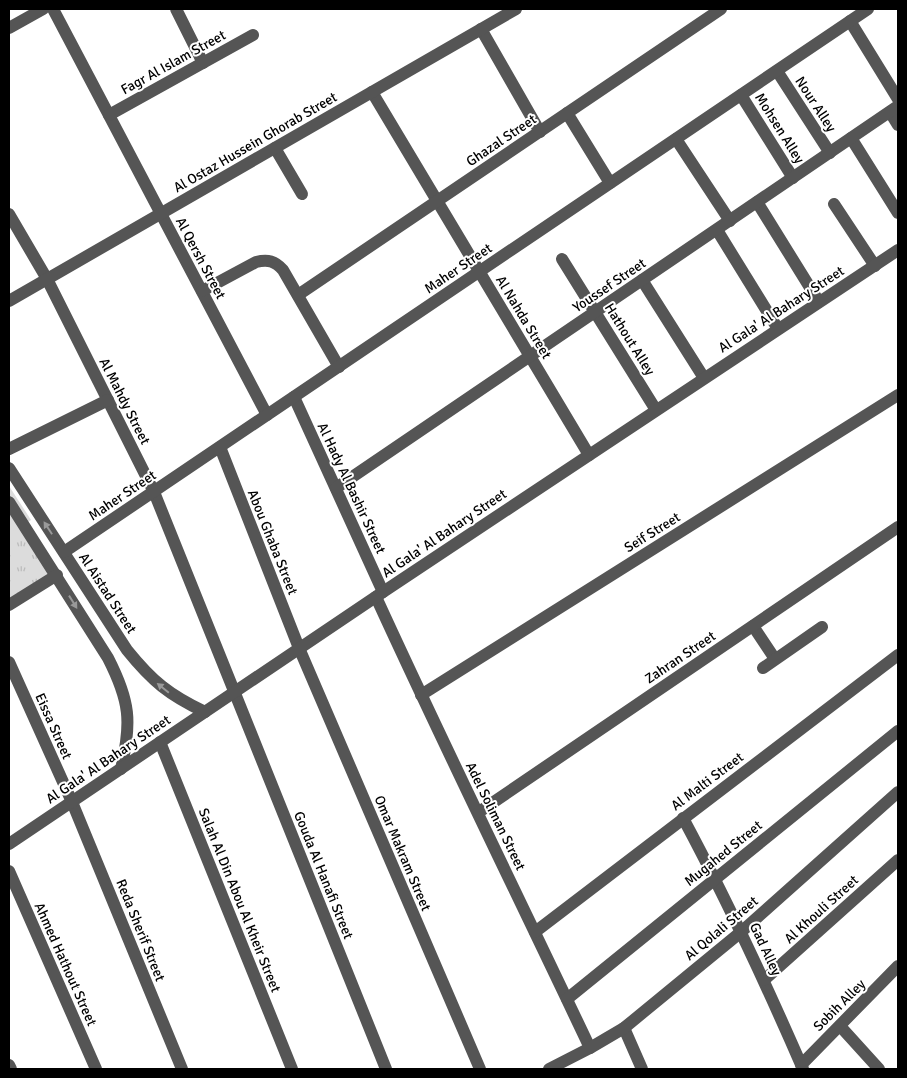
<svg xmlns="http://www.w3.org/2000/svg" width="907" height="1078" font-family="Signika,sans-serif">
  <style>
    .park { fill: url(#park-tufts) }
    .pitch { fill: #dcdcdc }
    .lines { fill: none; stroke-linecap: round; stroke-linejoin: round }
    .minor { stroke: #555; stroke-width: 12 }
    .oneway { fill: #999 }
    .labels { text-anchor: middle; stroke-width: 4; stroke-linejoin: round; paint-order: stroke }
    .street-label { font-size: 14px; fill: #000; stroke: #fff }
  </style>
  <defs>
    <pattern id="park-tufts" width="24" height="20" patternUnits="userSpaceOnUse" patternTransform="scale(1.25)"><rect width="24" height="20" fill="#dcdcdc"/><path d="M3 7l-1-3M5 7V3M7 7l1-3M15 17l-1-3M17 17v-4M19 17l1-3" fill="none" stroke="#bbb"/></pattern>
  </defs>
  <rect width="100%" height="100%" fill="#fff"/>
  <!-- park -->
  <path class="park" d="M 9,504 L 57,575 L 9,606 Z"/>
  <!-- pitch -->
  <path class="pitch" d="M 9,486 L 31,520 L 9,534 Z"/>
  <g class="lines">
    <!-- minor -->
    <g class="minor">
      <path d="M 53,9 L 267,415"/>
      <path d="M 176,9 L 203,63"/>
      <path d="M 850,21 L 898,99"/>
      <path d="M 9,28 L 43,9"/>
      <path d="M 481,29 L 540,132"/>
      <path d="M 777,71 L 830,153"/>
      <path d="M 372,92 L 589,455"/>
      <path d="M 741,95 L 793,178"/>
      <path d="M 890,112 L 898,125"/>
      <path d="M 567,113 L 610,183"/>
      <path d="M 109,115 L 253,35"/>
      <path d="M 851,138 L 898,213"/>
      <path d="M 676,139 L 730,221"/>
      <path d="M 275,148 L 302,194"/>
      <path d="M 757,202 L 819,302"/>
      <path d="M 834,204 L 875,266"/>
      <path d="M 9,214 L 47,279 L 154,492 L 386,1069"/>
      <path d="M 717,230 L 778,329"/>
      <path d="M 562,259 L 656,410"/>
      <path d="M 642,280 L 704,378"/>
      <path d="M 202,291 L 256,262 C 268,259 275,261 283,270 L 339,367"/>
      <path d="M 298,295 L 721,9"/>
      <path d="M 9,301 L 516,9"/>
      <path d="M 294,397 L 383,592"/>
      <path d="M 220,447 L 299,648 L 480,1069"/>
      <path d="M 9,449 L 108,400"/>
      <path d="M 9,468 L 127,650 C 152,681 169,695 205,712"/>
      <path d="M 336,488 L 898,106"/>
      <path d="M 9,502 L 108,658 C 130,701 132,722 121,769"/>
      <path d="M 64,552 L 868,9"/>
      <path d="M 376,597 C 445,748 519,898 590,1048"/>
      <path d="M 9,605 L 57,575"/>
      <path d="M 753,626 L 775,659"/>
      <path d="M 9,662 L 72,802 L 182,1069"/>
      <path d="M 763,668 L 822,627"/>
      <path d="M 421,695 L 898,395"/>
      <path d="M 160,742 L 292,1069"/>
      <path d="M 479,812 L 898,527"/>
      <path d="M 683,818 C 727,900 766,984 803,1069"/>
      <path d="M 9,844 L 383,592 L 898,250"/>
      <path d="M 9,871 L 96,1069"/>
      <path d="M 535,932 L 898,655"/>
      <path d="M 764,980 L 898,860"/>
      <path d="M 567,999 L 898,731"/>
      <path d="M 840,1026 L 879,1069"/>
      <path d="M 624,1028 L 642,1069"/>
      <path d="M 9,1065 L 11,1069"/>
      <path d="M 801,1065 L 898,966"/>
      <path d="M 549,1069 L 590,1048 L 624,1028 L 741,932 L 898,792"/>
    </g>
  </g>
  <!-- one-way arrows -->
  <defs><path id="oneway-solid" d="M-6-.8H1V-3.2L6.5 0L1 3.2V.8H-6Z" transform="scale(1.25)"/></defs>
  <g class="oneway">
    <use href="#oneway-solid" transform="translate(48 528) rotate(-123)"/>
    <use href="#oneway-solid" transform="translate(73 602) rotate(58)"/>
    <use href="#oneway-solid" transform="translate(163 688) rotate(-141)"/>
  </g>
  <g class="labels">
    <!-- street labels -->
    <g class="street-label">
      <text transform="translate(173 62) rotate(-29)" y="5">Fagr Al Islam Street</text>
      <text transform="translate(816 104) rotate(57)" y="5">Nour Alley</text>
      <text transform="translate(780 128) rotate(58)" y="5">Mohsen Alley</text>
      <text transform="translate(501 140) rotate(-34)" y="5">Ghazal Street</text>
      <text transform="translate(255 142) rotate(-30)" y="5">Al Ostaz Hussein Ghorab Street</text>
      <text transform="translate(201 258) rotate(62)" y="5">Al Qersh Street</text>
      <text transform="translate(458 268) rotate(-34)" y="5">Maher Street</text>
      <text transform="translate(609 285) rotate(-34)" y="5">Youssef Street</text>
      <text transform="translate(781 309) rotate(-33)" y="5">Al Gala' Al Bahary Street</text>
      <text transform="translate(524 317) rotate(59)" y="5">Al Nahda Street</text>
      <text transform="translate(630 339) rotate(58)" y="5">Hathout Alley</text>
      <text transform="translate(125 401) rotate(63)" y="5">Al Mahdy Street</text>
      <text transform="translate(352 488) rotate(65)" y="5">Al Hady Al Bashir Street</text>
      <text transform="translate(122 495) rotate(-34)" y="5">Maher Street</text>
      <text transform="translate(652 532) rotate(-32)" y="5">Seif Street</text>
      <text transform="translate(444 533) rotate(-34)" y="5">Al Gala' Al Bahary Street</text>
      <text transform="translate(273 542) rotate(68)" y="5">Abou Ghaba Street</text>
      <text transform="translate(108 593) rotate(57)" y="5">Al Aistad Street</text>
      <text transform="translate(680 657) rotate(-34)" y="5">Zahran Street</text>
      <text transform="translate(54 726) rotate(66)" y="5">Eissa Street</text>
      <text transform="translate(108 759) rotate(-34)" y="5">Al Gala' Al Bahary Street</text>
      <text transform="translate(707 781) rotate(-37)" y="5">Al Malti Street</text>
      <text transform="translate(496 816) rotate(64)" y="5">Adel Soliman Street</text>
      <text transform="translate(403 853) rotate(67)" y="5">Omar Makram Street</text>
      <text transform="translate(723 853) rotate(-39)" y="5">Mugahed Street</text>
      <text transform="translate(324 875) rotate(68)" y="5">Gouda Al Hanafi Street</text>
      <text transform="translate(240 900) rotate(68)" y="5">Salah Al Din Abou Al Kheir Street</text>
      <text transform="translate(821 909) rotate(-42)" y="5">Al Khouli Street</text>
      <text transform="translate(721 928) rotate(-40)" y="5">Al Qolali Street</text>
      <text transform="translate(141 930) rotate(68)" y="5">Reda Sherif Street</text>
      <text transform="translate(766 949) rotate(65)" y="5">Gad Alley</text>
      <text transform="translate(66 964) rotate(66)" y="5">Ahmed Hathout Street</text>
      <text transform="translate(839 1005) rotate(-45)" y="5">Sobih Alley</text>
    </g>
  </g>
  <!-- border -->
  <rect width="907" height="1078" fill="none" stroke="#000000" stroke-width="20"/>
</svg>
